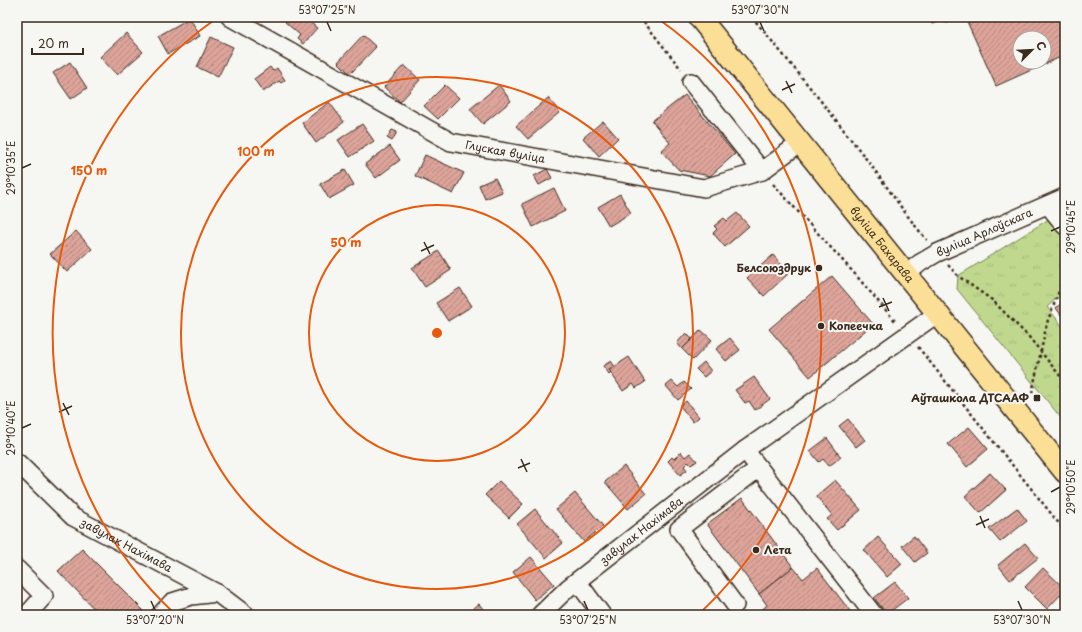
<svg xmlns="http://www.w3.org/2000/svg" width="1082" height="632" font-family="'Playpen Sans',sans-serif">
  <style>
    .grass { fill: url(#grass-tufts); stroke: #7d8156 }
    .building { fill: url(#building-hatch); stroke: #3b2a1e; fill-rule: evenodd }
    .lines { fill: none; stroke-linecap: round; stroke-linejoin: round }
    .minor-casing { stroke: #3b2a1e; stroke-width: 20 }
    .major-casing { stroke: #3b2a1e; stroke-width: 24 }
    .path { stroke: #3b2a1e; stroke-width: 2.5; stroke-dasharray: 3 3; stroke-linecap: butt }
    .minor { stroke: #f6f6f2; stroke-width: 17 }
    .major { stroke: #fbdf96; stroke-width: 21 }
    .ticks { fill: none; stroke: #3b2a1e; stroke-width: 1.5 }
    .ring { fill: none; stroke: #e8590c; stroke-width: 2 }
    .poi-dot { fill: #3b2a1e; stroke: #f6f6f2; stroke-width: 1.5 }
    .labels { text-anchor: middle; stroke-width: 4; stroke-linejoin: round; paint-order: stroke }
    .street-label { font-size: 11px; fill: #3b2a1e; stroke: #f6f6f2 }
    .poi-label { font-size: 11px; font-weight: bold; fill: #3b2a1e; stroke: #f6f6f2; text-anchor: end }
    .centre { fill: #e8590c; stroke: #f6f6f2; stroke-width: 2 }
    .ring-label { font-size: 12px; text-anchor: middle; font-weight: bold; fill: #e8590c; stroke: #f6f6f2; stroke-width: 4; stroke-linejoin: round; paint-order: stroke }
    .neatline { fill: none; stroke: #3b2a1e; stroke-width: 1.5 }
    .ticks-label { font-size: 10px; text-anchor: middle; fill: #3b2a1e }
  </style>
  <defs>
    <pattern id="grass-tufts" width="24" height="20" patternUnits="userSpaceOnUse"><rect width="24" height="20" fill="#bfd88e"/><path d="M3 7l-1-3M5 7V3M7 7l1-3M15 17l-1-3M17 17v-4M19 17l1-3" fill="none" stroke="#a5ba7a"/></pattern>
    <pattern id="building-hatch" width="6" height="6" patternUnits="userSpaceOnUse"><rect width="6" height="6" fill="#dda49a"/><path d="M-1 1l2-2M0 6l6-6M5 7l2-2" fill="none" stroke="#b4867d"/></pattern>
  </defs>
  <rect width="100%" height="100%" fill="#f6f6f2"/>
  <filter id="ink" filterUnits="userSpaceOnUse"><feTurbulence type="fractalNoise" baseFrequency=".025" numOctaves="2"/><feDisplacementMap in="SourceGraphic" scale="8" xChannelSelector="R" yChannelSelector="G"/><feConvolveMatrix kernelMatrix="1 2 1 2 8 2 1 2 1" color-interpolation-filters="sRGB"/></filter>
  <g filter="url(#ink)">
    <!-- grass -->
    <path class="grass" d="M 1049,219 L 1065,239 L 1065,291 L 1047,307 L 1065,329 L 1065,423 L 957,289 L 958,276 Z"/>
    <!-- building -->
    <g class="building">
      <path d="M 289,17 L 304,17 L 317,28 L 303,44 L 297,39 L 300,35 L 285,22 Z"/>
      <path d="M 929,17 L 945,17 L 948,23 L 940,21 L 932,24 Z"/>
      <path d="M 965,17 L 1065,17 L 1065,55 L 996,86 ZM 1020,38 L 1044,38 L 1044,62 L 1020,62 Z"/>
      <path d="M 190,18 L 200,36 L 168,54 L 158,36 Z"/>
      <path d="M 126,33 L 143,52 L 117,75 L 100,57 Z"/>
      <path d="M 363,35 L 376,47 L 350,74 L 338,62 Z"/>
      <path d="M 211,37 L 233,47 L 218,77 L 197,67 Z"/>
      <path d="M 70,62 L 87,88 L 71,99 L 53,73 Z"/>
      <path d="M 404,65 L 420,80 L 400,102 L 384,87 Z"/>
      <path d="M 270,67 L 273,71 L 277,68 L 285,80 L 281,83 L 279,81 L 263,92 L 254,79 Z"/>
      <path d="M 445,85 L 459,98 L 438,119 L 424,106 Z"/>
      <path d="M 499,85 L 511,101 L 483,124 L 470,109 Z"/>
      <path d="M 685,95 L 735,154 L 710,176 L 679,170 L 661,151 L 670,143 L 652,121 Z"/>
      <path d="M 548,98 L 560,112 L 528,139 L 516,126 Z"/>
      <path d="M 329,102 L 344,122 L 316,143 L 302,123 Z"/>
      <path d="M 603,121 L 618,138 L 599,156 L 583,138 Z"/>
      <path d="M 362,124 L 374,141 L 350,157 L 338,140 Z"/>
      <path d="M 392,130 L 397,132 L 392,141 L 387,138 Z"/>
      <path d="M 390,146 L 400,160 L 376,178 L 365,164 Z"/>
      <path d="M 425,155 L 464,173 L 453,194 L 415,176 Z"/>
      <path d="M 547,169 L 552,178 L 539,185 L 534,176 Z"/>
      <path d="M 345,170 L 354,185 L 329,199 L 320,184 Z"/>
      <path d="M 495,178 L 502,192 L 485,199 L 479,185 Z"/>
      <path d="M 554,188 L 565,211 L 533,227 L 522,204 Z"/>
      <path d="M 620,194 L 631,213 L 609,226 L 598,207 Z"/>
      <path d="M 737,213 L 749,226 L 725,247 L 713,233 L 717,229 L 714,226 L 724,218 L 727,221 Z"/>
      <path d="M 76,231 L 92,249 L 67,272 L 50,254 Z"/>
      <path d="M 439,251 L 451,270 L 425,287 L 412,268 Z"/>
      <path d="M 773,255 L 789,273 L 764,296 L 747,278 Z"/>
      <path d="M 832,276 L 873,324 L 810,377 L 769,329 Z"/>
      <path d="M 460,288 L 472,306 L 448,321 L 436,303 Z"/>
      <path d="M 1065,300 L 1065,320 L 1056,308 Z"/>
      <path d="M 701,330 L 712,340 L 693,360 L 682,349 Z"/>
      <path d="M 686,333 L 692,339 L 682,349 L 677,343 Z"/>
      <path d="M 730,338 L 740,350 L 726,361 L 716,349 Z"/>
      <path d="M 629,357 L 645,382 L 636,388 L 633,384 L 623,391 L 609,370 Z"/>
      <path d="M 611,361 L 615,367 L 609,370 L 611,372 L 609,374 L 603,366 Z"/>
      <path d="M 704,362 L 711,371 L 704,377 L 696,369 Z"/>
      <path d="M 754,377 L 770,399 L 755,410 L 749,401 L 745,403 L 735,390 Z"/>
      <path d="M 672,381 L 678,387 L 684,382 L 691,389 L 678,400 L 666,386 Z"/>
      <path d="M 686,401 L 699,417 L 693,422 L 680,406 Z"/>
      <path d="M 848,419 L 865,440 L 856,447 L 839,426 Z"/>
      <path d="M 969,427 L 988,449 L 967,467 L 948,444 Z"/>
      <path d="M 827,438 L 841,457 L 829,466 L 823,459 L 819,462 L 810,451 Z"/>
      <path d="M 681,452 L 685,457 L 690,453 L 697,461 L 691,465 L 688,462 L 684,466 L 687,470 L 680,475 L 668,461 L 672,457 L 674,459 Z"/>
      <path d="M 624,466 L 646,494 L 628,509 L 605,482 Z"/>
      <path d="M 990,473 L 1006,490 L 980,513 L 965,496 Z"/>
      <path d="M 835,480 L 861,510 L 837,530 L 827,519 L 832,515 L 816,496 Z"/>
      <path d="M 499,481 L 523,504 L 509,518 L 485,495 Z"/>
      <path d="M 575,493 L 603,526 L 584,542 L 556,509 Z"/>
      <path d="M 742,498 L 793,567 L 759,594 L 707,524 Z"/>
      <path d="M 1017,508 L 1027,521 L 1000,542 L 989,529 Z"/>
      <path d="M 535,509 L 563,543 L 546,558 L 517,524 Z"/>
      <path d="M 914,536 L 927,553 L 915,562 L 902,546 Z"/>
      <path d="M 878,537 L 902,564 L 887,577 L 864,550 Z"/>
      <path d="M 1025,543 L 1038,558 L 1010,580 L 998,565 Z"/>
      <path d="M 82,549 L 143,610 L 138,615 L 100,615 L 58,571 Z"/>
      <path d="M 531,557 L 554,584 L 535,600 L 513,572 Z"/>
      <path d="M 793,567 L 803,579 L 817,568 L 853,615 L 756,615 L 767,605 L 759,594 Z"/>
      <path d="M 1043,568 L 1065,589 L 1065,590 L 1047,609 L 1025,587 Z"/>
      <path d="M 895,582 L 908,598 L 887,614 L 874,598 Z"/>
      <path d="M 479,604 L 488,615 L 465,615 Z"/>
    </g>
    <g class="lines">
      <defs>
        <g id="minor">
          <path id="s1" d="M 230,17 L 451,142 L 704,188 L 762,171 L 800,143"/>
          <path d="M 691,82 L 762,171"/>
          <path d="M 1048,205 L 1065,226"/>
          <path id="s2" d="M 906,274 L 920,263 L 937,253 L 1065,197"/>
          <path d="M 745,450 L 874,615"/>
          <path id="s3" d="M 17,462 L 73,517 L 217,593 L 246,615"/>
          <path d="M 17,569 L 44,596 L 27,615"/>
          <path d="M 577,581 L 602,615"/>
          <path d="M 735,605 L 679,529 L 759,468"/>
          <path d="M 160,615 L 172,602 L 191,596 L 217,593"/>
          <path id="s4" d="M 540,615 L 568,588 L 745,450 L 938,313"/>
        </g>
        <g id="major">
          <path id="s5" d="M 699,17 L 1065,472"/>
        </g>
      </defs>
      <!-- minor casing -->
      <use href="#minor" class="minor-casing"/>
      <!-- major casing -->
      <use href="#major" class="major-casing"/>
      <!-- path -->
      <g class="path">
        <path d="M 640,17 L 681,69"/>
        <path d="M 752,17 C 792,65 832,114 870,164 C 889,189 906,216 927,240"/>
        <path d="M 773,184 L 854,273 L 896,322"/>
        <path d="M 948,265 L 958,276 L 992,300 L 1029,337 L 1065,382"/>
        <path d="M 918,347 L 1065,531"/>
        <path d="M 1032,393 L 1047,323 L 1059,291 L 1065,286"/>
      </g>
      <!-- minor -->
      <use href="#minor" class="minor"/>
      <!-- major -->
      <use href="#major" class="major"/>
    </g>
  </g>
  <!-- ticks -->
  <path class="ticks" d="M 327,22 L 331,31M 760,22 L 764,31M 786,81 L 792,93M 782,90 L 795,84M 22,168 L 31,164M 1051,231 L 1060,227M 424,242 L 430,254M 421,251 L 434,245M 883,298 L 889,311M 879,307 L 892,302M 63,403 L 69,415M 59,412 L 72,406M 22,428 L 31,424M 521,459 L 527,472M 518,468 L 530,463M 1051,492 L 1060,487M 980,516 L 985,528M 976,525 L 989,519M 151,601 L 155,610M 584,601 L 588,610M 1018,601 L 1022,610"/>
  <!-- distance rings -->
  <g class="ring">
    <circle cx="437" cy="333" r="128"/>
    <circle cx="437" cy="333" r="256"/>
    <path d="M175 614A384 384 0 0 1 217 18M657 18A384 384 0 0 1 699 614"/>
  </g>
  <!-- markers -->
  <g class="poi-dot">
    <circle cx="819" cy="268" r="4"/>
    <circle cx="821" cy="326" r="4"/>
    <rect x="1033" y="394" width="8" height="8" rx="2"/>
    <circle cx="756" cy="550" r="4"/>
  </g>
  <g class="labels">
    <!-- street labels -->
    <g class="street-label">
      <text dy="4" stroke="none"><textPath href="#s1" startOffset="309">Глуская вуліца</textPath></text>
      <text dy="4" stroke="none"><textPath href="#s2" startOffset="89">вуліца Арлоўскага</textPath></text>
      <text dy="4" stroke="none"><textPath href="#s5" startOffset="292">вуліца Бахарава</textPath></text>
      <text dy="4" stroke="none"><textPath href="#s4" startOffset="132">завулак Нахімава</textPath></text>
      <text dy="4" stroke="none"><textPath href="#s3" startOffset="139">завулак Нахімава</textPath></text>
    </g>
    <!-- poi labels -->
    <g class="poi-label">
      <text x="811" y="272">Белсоюздрук</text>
      <text x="829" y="330" text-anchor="start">Копеечка</text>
      <text x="1029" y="402">Аўташкола ДТСААФ</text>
      <text x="764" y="554" text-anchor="start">Лета</text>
    </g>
  </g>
  <circle cx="437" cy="333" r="6" class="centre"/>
  <g class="ring-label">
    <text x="256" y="156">100 m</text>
    <text x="89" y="175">150 m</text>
    <text x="346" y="247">50 m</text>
  </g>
  <!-- margin -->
  <rect width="1082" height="632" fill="none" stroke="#f6f6f2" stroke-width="44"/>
  <!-- north arrow -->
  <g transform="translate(1032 50) rotate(66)"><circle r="19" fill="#f6f6f2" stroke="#aba49d"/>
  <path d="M0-3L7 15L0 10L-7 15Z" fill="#3b2a1e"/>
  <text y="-6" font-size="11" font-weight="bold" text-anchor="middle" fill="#3b2a1e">С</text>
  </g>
  <!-- scale -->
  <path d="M32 48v6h51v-6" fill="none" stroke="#3b2a1e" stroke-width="2"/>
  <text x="38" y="48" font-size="12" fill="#3b2a1e" stroke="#f6f6f2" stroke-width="3" paint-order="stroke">20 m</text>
  <rect x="22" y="22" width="1038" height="588" class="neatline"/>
  <g class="ticks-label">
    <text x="327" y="14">53°07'25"N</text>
    <text x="760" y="14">53°07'30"N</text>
    <text transform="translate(11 168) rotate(-90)" y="4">29°10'35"E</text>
    <text transform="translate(1071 227) rotate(-90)" y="4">29°10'45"E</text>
    <text transform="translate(11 428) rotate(-90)" y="4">29°10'40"E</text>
    <text transform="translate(1071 487) rotate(-90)" y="4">29°10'50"E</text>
    <text x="155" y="624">53°07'20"N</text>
    <text x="588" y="624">53°07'25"N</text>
    <text x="1022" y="624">53°07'30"N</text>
  </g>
</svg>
